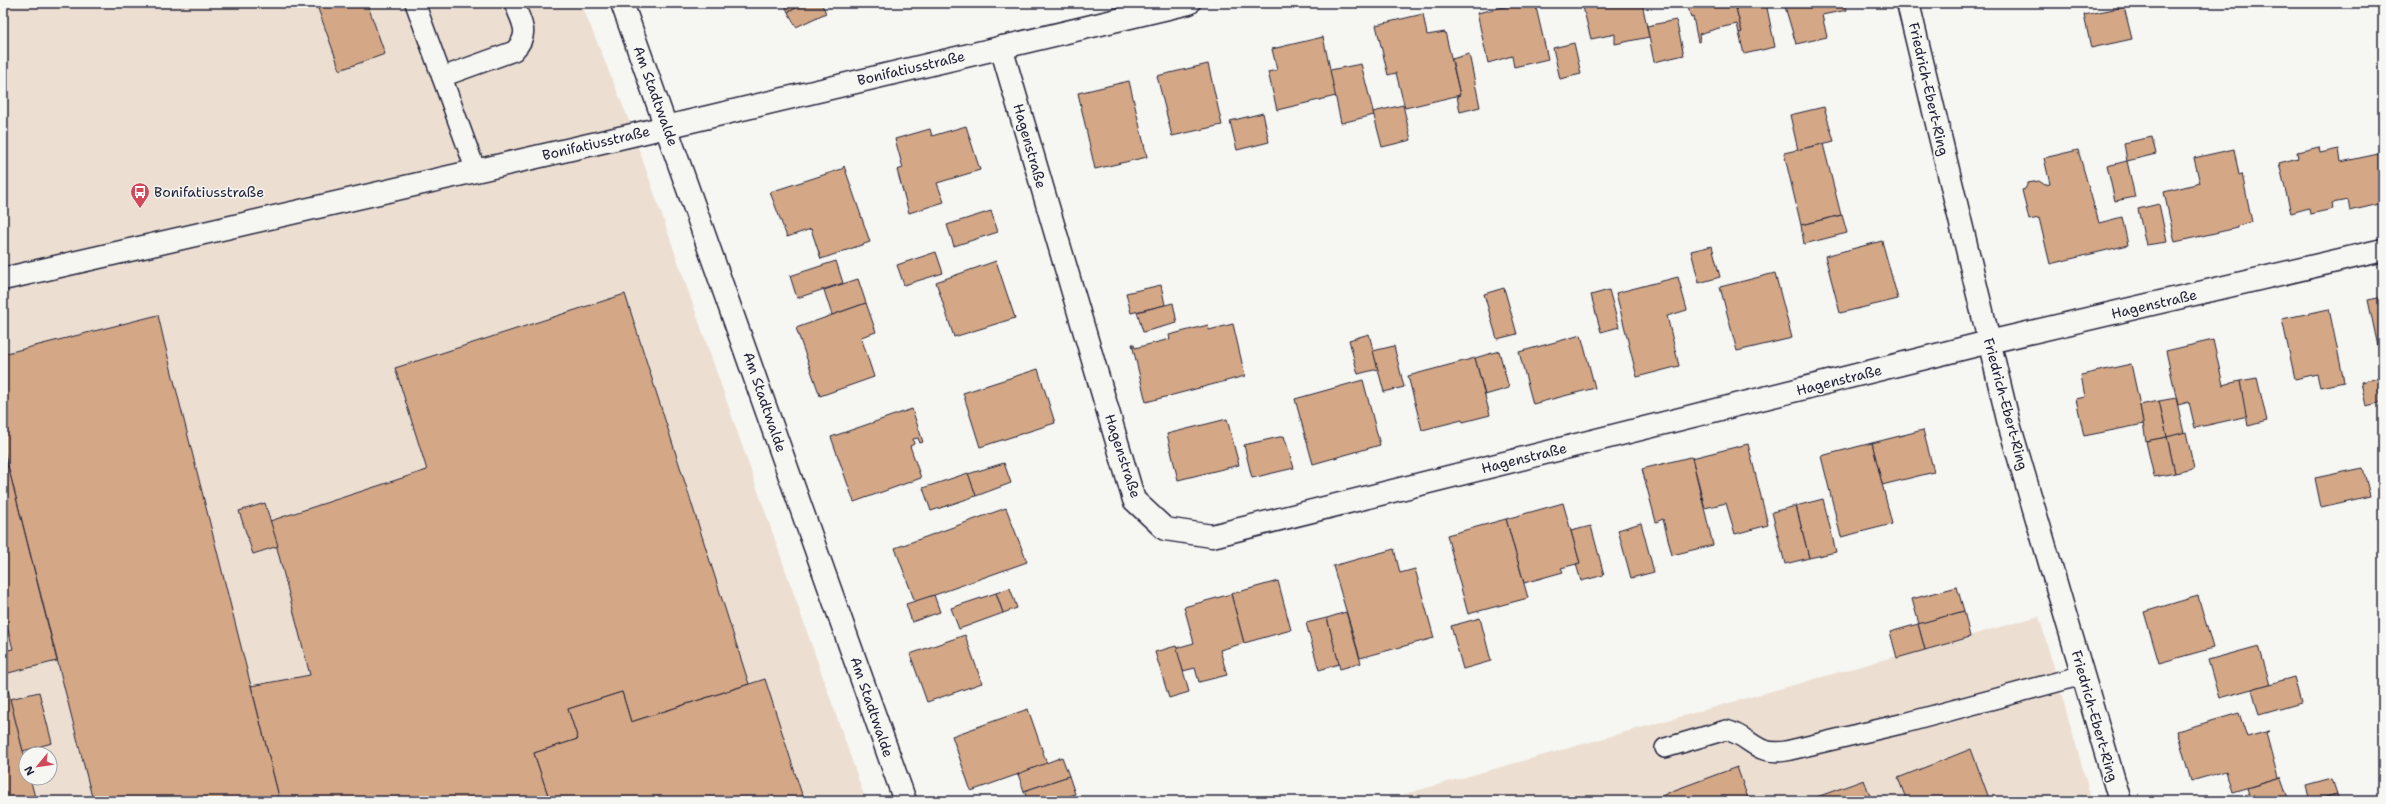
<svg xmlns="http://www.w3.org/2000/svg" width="2386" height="804" font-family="'Shantell Sans',sans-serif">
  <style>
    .built { fill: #ecdfd2; fill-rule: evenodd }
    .building { fill: #d4a886; stroke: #22223b }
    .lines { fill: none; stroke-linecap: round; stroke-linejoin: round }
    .lane-casing { stroke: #22223b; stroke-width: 22 }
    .street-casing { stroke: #22223b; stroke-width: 25 }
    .lane { stroke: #f6f6f2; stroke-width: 19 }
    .street { stroke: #f6f6f2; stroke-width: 22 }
    .labels { text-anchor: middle; stroke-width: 3; stroke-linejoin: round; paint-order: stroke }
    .street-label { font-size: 14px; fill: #22223b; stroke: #f6f6f2 }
    .poi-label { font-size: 14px; fill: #22223b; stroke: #f6f6f2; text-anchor: start }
  </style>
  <rect width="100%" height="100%" fill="#f6f6f2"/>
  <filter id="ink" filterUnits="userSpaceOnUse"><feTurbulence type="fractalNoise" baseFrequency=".025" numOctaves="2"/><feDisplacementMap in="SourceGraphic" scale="8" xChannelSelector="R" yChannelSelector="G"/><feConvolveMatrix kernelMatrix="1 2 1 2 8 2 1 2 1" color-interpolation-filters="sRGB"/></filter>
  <g filter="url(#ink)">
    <!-- built -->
    <g class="built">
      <path d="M 3,3 L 581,3 L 628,118 L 866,801 L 3,801 ZM 26,754 L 50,754 L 50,778 L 26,778 Z"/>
      <path d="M 2039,616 L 2092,801 L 1380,801 Z"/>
    </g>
    <!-- building -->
    <g class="building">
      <path d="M 316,3 L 367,3 L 385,54 L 340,70 Z"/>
      <path d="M 784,3 L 807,3 L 788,12 Z"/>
      <path d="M 807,3 L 821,3 L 826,13 L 796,27 L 788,12 Z"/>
      <path d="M 1522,3 L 1535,3 L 1548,59 L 1514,67 L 1512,56 L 1488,63 L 1477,13 Z"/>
      <path d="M 1582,3 L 1642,3 L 1649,37 L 1615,44 L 1615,34 L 1591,39 Z"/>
      <path d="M 1687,3 L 1739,3 L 1740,7 L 1736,8 L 1742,32 L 1739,33 L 1737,24 L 1719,28 L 1699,34 L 1700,41 L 1698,42 L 1693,17 L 1691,18 Z"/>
      <path d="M 1739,3 L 1766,3 L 1775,47 L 1744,54 L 1739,33 L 1742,32 L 1736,8 L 1740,7 Z"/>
      <path d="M 1784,3 L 1845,3 L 1847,10 L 1822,15 L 1827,37 L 1796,44 Z"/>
      <path d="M 2124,7 L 2132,39 L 2091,48 L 2084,15 Z"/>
      <path d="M 1423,14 L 1427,35 L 1445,32 L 1460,95 L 1405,108 L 1396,73 L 1388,75 L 1376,25 Z"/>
      <path d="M 1676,20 L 1684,55 L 1654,62 L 1647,26 Z"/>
      <path d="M 1323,37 L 1336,96 L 1277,110 L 1268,72 L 1277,70 L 1272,49 Z"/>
      <path d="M 1574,43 L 1581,74 L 1560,79 L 1553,48 Z"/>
      <path d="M 1469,54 L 1480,107 L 1460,112 L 1457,96 L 1460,95 L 1452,59 Z"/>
      <path d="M 1208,64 L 1222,125 L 1172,136 L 1157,76 Z"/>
      <path d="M 1361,64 L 1374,115 L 1341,123 L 1330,70 Z"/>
      <path d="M 1129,81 L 1147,157 L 1095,169 L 1078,93 Z"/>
      <path d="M 1403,105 L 1411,140 L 1382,147 L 1373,112 Z"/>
      <path d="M 1824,107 L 1834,141 L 1798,150 L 1790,115 Z"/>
      <path d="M 1263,113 L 1269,142 L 1237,150 L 1230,121 Z"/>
      <path d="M 966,126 L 980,170 L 937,183 L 944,202 L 909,213 L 897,170 L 903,168 L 895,139 L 930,129 L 932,136 Z"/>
      <path d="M 2152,137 L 2156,154 L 2127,161 L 2124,143 Z"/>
      <path d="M 1823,144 L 1841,215 L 1801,225 L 1784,153 Z"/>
      <path d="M 2319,147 L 2320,153 L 2339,149 L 2341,162 L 2383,153 L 2383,203 L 2350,211 L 2348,200 L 2332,203 L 2333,209 L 2310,214 L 2309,208 L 2291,213 L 2279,163 L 2298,158 L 2297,152 Z"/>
      <path d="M 2234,149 L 2239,175 L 2242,174 L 2252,222 L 2237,226 L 2237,228 L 2175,242 L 2164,192 L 2200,183 L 2194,158 Z"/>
      <path d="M 2078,150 L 2099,223 L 2122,217 L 2128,245 L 2050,264 L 2039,218 L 2029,220 L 2022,190 L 2025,189 L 2028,183 L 2039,181 L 2045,185 L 2050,184 L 2044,158 Z"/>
      <path d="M 2127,161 L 2135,197 L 2115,201 L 2107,166 Z"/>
      <path d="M 844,166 L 870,242 L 821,259 L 811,229 L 787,237 L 770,192 L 842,169 Z"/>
      <path d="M 2159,204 L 2167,242 L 2146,245 L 2138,209 Z"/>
      <path d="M 991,211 L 998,232 L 954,246 L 947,225 Z"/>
      <path d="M 1842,215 L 1847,233 L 1804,244 L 1801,225 Z"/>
      <path d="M 1882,241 L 1898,299 L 1840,313 L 1825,256 Z"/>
      <path d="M 1712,246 L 1720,277 L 1699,283 L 1691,251 Z"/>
      <path d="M 936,252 L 943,273 L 904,285 L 897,265 Z"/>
      <path d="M 836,261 L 843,283 L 797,298 L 790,276 Z"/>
      <path d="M 996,261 L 1015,318 L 954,337 L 936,282 Z"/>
      <path d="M 1775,273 L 1792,338 L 1737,351 L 1720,287 Z"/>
      <path d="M 1678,277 L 1687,310 L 1667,316 L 1679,366 L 1637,377 L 1616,293 Z"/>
      <path d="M 858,279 L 866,303 L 832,315 L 824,290 Z"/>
      <path d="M 1161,285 L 1165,305 L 1131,313 L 1126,293 Z"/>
      <path d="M 1504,288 L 1517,334 L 1497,339 L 1484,294 Z"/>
      <path d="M 1609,290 L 1619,327 L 1601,332 L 1591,295 Z"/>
      <path d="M 625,294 L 749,684 L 631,722 L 622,692 L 568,709 L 578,739 L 534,753 L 550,801 L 280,801 L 251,686 L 310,675 L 270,521 L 427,470 L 395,368 Z"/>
      <path d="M 2383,297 L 2383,350 L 2379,351 L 2368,300 Z"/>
      <path d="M 866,303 L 876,332 L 861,337 L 874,377 L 820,396 L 796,328 Z"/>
      <path d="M 1173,303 L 1177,323 L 1143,332 L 1137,312 Z"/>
      <path d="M 2329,309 L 2344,382 L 2320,387 L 2317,374 L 2295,379 L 2282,319 Z"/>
      <path d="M 158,315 L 164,341 L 280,801 L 93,801 L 8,466 L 3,446 L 3,354 Z"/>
      <path d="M 1233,324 L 1245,376 L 1146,402 L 1132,344 L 1134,344 L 1135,348 L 1170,339 L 1169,335 L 1208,325 L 1209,330 Z"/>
      <path d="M 1369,334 L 1378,369 L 1358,374 L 1349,340 Z"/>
      <path d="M 1581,335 L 1595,388 L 1533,404 L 1519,352 Z"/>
      <path d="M 2213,340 L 2223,385 L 2240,381 L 2248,416 L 2195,428 L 2189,402 L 2178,405 L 2166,351 Z"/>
      <path d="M 1394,346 L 1404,387 L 1384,392 L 1373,351 Z"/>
      <path d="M 1499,351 L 1509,388 L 1485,395 L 1475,358 Z"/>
      <path d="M 1475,358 L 1490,415 L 1463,422 L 1462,420 L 1422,430 L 1408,376 Z"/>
      <path d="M 2131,364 L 2144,424 L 2084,436 L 2076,399 L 2085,397 L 2081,375 Z"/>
      <path d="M 1038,369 L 1055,423 L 980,447 L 963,393 Z"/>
      <path d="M 2383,377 L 2383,402 L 2366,406 L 2361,382 Z"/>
      <path d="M 2257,378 L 2267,421 L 2248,426 L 2240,381 Z"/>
      <path d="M 1363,380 L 1380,445 L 1313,464 L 1295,399 Z"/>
      <path d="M 2176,398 L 2184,433 L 2167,437 L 2159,401 Z"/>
      <path d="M 2159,401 L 2167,437 L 2146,441 L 2140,405 Z"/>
      <path d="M 912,409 L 923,442 L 920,443 L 918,438 L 913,439 L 914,444 L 910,446 L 921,478 L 854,502 L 831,437 Z"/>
      <path d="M 1227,419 L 1239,465 L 1178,480 L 1167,434 Z"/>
      <path d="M 1923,430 L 1934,472 L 1882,485 L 1872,443 Z"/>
      <path d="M 2186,432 L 2194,469 L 2175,473 L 2167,437 Z"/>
      <path d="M 1284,436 L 1294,468 L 1252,478 L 1244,445 Z"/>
      <path d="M 2167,437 L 2175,473 L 2154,477 L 2146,441 Z"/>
      <path d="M 1872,443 L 1892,524 L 1841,537 L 1821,456 Z"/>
      <path d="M 1748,444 L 1768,525 L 1735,534 L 1726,503 L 1705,508 L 1692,458 Z"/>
      <path d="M 1690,457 L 1692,458 L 1713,545 L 1672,555 L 1663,519 L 1656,522 L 1642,469 Z"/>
      <path d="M 1004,463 L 1011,483 L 976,496 L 968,474 Z"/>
      <path d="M 8,466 L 57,661 L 4,674 L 3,651 L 13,649 L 3,611 L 3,467 Z"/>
      <path d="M 2363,468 L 2370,496 L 2321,507 L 2315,478 Z"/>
      <path d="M 968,473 L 976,496 L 931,511 L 923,488 Z"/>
      <path d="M 1823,499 L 1836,552 L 1809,558 L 1796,506 Z"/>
      <path d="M 265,503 L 278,546 L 253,554 L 239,511 Z"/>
      <path d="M 1563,503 L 1580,563 L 1561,568 L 1563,572 L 1524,583 L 1506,519 Z"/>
      <path d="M 1796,506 L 1809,558 L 1785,564 L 1772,512 Z"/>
      <path d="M 1006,508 L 1027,562 L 915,602 L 895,548 Z"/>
      <path d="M 1506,519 L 1528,598 L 1468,614 L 1447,535 Z"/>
      <path d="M 1641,523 L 1654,572 L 1631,578 L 1618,530 Z"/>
      <path d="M 1591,526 L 1604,575 L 1581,581 L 1576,564 L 1580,563 L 1571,531 Z"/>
      <path d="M 1394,549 L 1400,573 L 1415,569 L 1434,638 L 1360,658 L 1333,566 Z"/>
      <path d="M 1278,581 L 1291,630 L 1244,643 L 1231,594 Z"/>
      <path d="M 1957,587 L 1964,611 L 1919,624 L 1912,599 Z"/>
      <path d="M 1010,588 L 1017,608 L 1003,613 L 996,593 Z"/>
      <path d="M 996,593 L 1003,613 L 959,629 L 951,608 Z"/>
      <path d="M 1231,594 L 1244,643 L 1220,650 L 1227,675 L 1199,682 L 1195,668 L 1183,671 L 1176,648 L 1194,643 L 1184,607 Z"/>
      <path d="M 934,595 L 940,612 L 912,622 L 906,604 Z"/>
      <path d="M 2198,596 L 2213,648 L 2159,663 L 2144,612 Z"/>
      <path d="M 1964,611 L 1970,637 L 1925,650 L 1918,624 Z"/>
      <path d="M 1346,612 L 1361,663 L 1340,669 L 1327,618 Z"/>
      <path d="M 1327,618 L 1339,664 L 1319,670 L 1306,623 Z"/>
      <path d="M 1480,618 L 1491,661 L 1463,669 L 1451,626 Z"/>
      <path d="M 1918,624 L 1925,650 L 1897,658 L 1890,632 Z"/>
      <path d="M 965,635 L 982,683 L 927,702 L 910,654 Z"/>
      <path d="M 1176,646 L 1189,692 L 1169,698 L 1155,652 Z"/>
      <path d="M 2259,646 L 2270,684 L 2219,698 L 2208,660 Z"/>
      <path d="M 3,670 L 26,762 L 26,778 L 30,778 L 36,801 L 3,801 Z"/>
      <path d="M 2294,677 L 2301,703 L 2259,715 L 2252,689 Z"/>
      <path d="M 765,679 L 804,801 L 550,801 L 534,753 L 578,739 L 568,709 L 622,692 L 631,722 Z"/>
      <path d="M 39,692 L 52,743 L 23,751 L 10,699 Z"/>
      <path d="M 1028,709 L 1047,764 L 971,791 L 952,736 Z"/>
      <path d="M 2239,713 L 2247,737 L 2269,731 L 2266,733 L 2278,778 L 2281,778 L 2232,792 L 2226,771 L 2191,781 L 2177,731 Z"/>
      <path d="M 1971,749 L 1990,801 L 1907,801 L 1898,778 Z"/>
      <path d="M 1062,757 L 1069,776 L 1024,791 L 1018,774 Z"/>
      <path d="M 1737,767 L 1749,801 L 1652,801 L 1672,791 Z"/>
      <path d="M 1069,776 L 1075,794 L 1056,801 L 1028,801 L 1024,791 Z"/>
      <path d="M 2281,778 L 2289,801 L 2251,801 L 2247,788 Z"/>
      <path d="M 2332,779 L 2337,794 L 2310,801 L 2306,786 Z"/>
      <path d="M 1864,780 L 1872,801 L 1815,801 L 1814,798 Z"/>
      <path d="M 2337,794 L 2339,801 L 2312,801 Z"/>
      <path d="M 1069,796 L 1074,801 L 1056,801 Z"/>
    </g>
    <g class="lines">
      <defs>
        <g id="lane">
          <path d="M 415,3 L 476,171"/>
          <path d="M 442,77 L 514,51 C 531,34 522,23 514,3"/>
          <path d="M 1665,748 L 1726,730 C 1752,737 1755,756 1786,751 L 1905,723 L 2083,675"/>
        </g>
        <g id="street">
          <path d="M 622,3 L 905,801"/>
          <path d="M 1908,3 L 2009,424 L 2120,801"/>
          <path d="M 1001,47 L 1134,500 L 1165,529 L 1212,536 L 1989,342 L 2383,250"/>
          <path d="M 3,279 L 628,136 L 1189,3"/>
        </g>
      </defs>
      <!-- lane casing -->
      <use href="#lane" class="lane-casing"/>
      <!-- street casing -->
      <use href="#street" class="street-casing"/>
      <!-- lane -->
      <use href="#lane" class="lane"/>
      <!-- street -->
      <use href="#street" class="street"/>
    </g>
  </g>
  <!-- icons -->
  <defs>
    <symbol id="bus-pin" viewBox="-11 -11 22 30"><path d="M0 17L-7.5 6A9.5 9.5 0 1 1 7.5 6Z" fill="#d1495b" stroke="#f6f6f2"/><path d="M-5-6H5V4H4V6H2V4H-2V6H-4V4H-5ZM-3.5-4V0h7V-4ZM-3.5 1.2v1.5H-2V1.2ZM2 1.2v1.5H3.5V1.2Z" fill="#fff"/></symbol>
  </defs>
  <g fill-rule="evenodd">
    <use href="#bus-pin" x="129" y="181" width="22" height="30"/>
  </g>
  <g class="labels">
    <!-- street labels -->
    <g class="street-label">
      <text transform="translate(911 68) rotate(-13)" y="5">Bonifatiusstraße</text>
      <text transform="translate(1929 89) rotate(77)" y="5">Friedrich-Ebert-Ring</text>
      <text transform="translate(656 96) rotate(70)" y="5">Am Stadtwalde</text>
      <text transform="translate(596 143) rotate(-13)" y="5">Bonifatiusstraße</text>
      <text transform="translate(1030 146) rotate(74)" y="5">Hagenstraße</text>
      <text transform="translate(2154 304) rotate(-13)" y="5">Hagenstraße</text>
      <text transform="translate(1839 380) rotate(-14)" y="5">Hagenstraße</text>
      <text transform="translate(765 402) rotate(71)" y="5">Am Stadtwalde</text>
      <text transform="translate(2006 404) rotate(75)" y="5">Friedrich-Ebert-Ring</text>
      <text transform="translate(1123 456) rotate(72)" y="5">Hagenstraße</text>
      <text transform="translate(1524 458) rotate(-14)" y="5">Hagenstraße</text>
      <text transform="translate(872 707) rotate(71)" y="5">Am Stadtwalde</text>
      <text transform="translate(2095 716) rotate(74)" y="5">Friedrich-Ebert-Ring</text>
    </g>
    <!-- poi labels -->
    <g class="poi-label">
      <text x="154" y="197">Bonifatiusstraße</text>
    </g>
  </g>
  <!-- margin -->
  <rect width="2386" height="804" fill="none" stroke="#f6f6f2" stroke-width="16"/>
  <rect x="8" y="8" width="2370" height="788" fill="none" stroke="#22223b" stroke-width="1.5" filter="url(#ink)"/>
  <!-- north arrow -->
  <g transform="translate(38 766) rotate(241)"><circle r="19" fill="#f6f6f2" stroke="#a1a1a9"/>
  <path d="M0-3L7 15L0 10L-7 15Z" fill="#d1495b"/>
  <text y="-6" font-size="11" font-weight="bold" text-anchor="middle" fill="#22223b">N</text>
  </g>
</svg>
